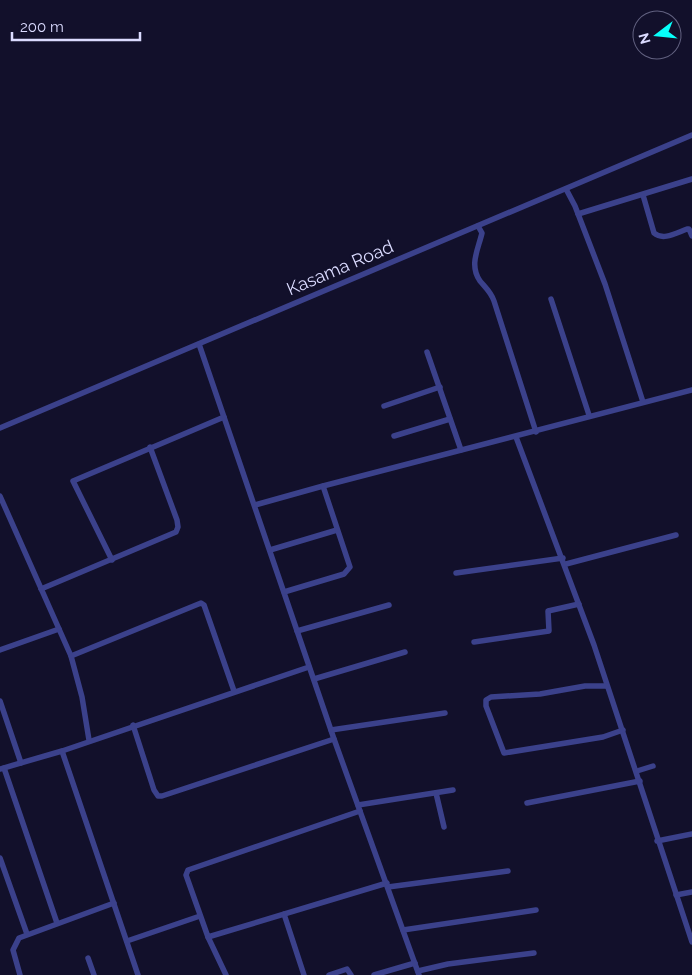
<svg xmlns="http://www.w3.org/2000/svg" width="692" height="975" font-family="Raleway,sans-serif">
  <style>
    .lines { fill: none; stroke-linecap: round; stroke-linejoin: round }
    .minor { stroke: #3b418b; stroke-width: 5.5 }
    .labels { text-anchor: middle; stroke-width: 4; stroke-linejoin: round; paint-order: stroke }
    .street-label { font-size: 18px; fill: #dbdbff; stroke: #12102b }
  </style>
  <rect width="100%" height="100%" fill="#12102b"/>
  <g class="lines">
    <!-- minor -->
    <g class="minor">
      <path d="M 566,189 L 575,206 L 605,284 L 643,402"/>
      <path d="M 643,195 L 654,233 C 663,241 676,233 687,229 L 689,229 L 692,236"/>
      <path d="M 578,214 L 692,179"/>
      <path d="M 478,226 L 482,233 C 478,250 469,265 480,281 C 486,288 491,292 494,301 L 536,432"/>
      <path d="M 551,299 L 589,415"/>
      <path d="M 199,344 L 334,739 L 419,975"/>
      <path d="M 427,352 L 461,450"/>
      <path d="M 384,406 L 440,387"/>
      <path d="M 0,428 L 692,135"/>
      <path d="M 394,436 L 450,419"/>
      <path d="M 516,437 L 594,645 L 692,942"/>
      <path d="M 0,496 L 71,656 L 82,697 L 89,740"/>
      <path d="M 255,505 L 323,486 L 692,390"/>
      <path d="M 270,550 L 337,530"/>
      <path d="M 112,560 L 73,481 L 224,417"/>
      <path d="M 566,564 L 676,535"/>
      <path d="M 456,573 L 563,558"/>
      <path d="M 41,589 L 176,532 L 178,527 L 177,520 L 150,447"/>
      <path d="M 284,592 L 344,574 L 350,567 L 323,486"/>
      <path d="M 297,631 L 389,605"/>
      <path d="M 474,642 L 549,631 L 548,611 L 579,604"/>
      <path d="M 0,650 L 59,629"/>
      <path d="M 71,656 L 201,603 L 204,605 L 234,691"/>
      <path d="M 314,679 L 405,652"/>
      <path d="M 606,686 L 585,686 L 540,694 L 491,697 L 486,700 L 486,706 L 504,753 L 603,737 L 623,730"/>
      <path d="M 0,701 L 21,763"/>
      <path d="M 133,725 L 154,790 L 158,796 L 162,796 L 334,739"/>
      <path d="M 331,730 L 445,713"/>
      <path d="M 62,751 L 138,975"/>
      <path d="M 4,768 L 57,923"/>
      <path d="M 0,769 L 62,751 L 309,667"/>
      <path d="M 637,771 L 653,766"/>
      <path d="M 436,793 L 444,827"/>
      <path d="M 527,803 L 640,781"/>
      <path d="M 358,805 L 453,790"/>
      <path d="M 360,811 L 188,870 L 186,875 L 208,937 L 387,883"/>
      <path d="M 657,841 L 692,834"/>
      <path d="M 0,858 L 27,934"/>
      <path d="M 388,887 L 508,871"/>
      <path d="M 676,895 L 692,892"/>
      <path d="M 284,914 L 304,975"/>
      <path d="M 403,930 L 536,910"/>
      <path d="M 208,937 L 226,975"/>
      <path d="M 127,941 L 200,916"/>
      <path d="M 88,958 L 94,975"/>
      <path d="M 418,971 L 448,964 L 534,953"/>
      <path d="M 20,975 L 13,950 L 19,938 L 114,903"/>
      <path d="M 329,975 L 347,969 L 351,975"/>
      <path d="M 374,975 L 415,963"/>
    </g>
  </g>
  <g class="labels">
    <!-- street labels -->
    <g class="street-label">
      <text transform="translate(340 268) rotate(-23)" y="6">Kasama Road</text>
    </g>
  </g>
  <!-- north arrow -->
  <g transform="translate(657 35) rotate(254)"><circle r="24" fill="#12102b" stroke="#626180"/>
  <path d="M0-4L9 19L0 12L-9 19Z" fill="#07fffb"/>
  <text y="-8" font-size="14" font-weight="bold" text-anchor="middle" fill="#dbdbff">N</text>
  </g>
  <!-- scale -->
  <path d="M12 32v8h128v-8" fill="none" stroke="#dbdbff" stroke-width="2.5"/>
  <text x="20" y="32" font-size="15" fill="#dbdbff" stroke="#12102b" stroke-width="4" paint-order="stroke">200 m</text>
</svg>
